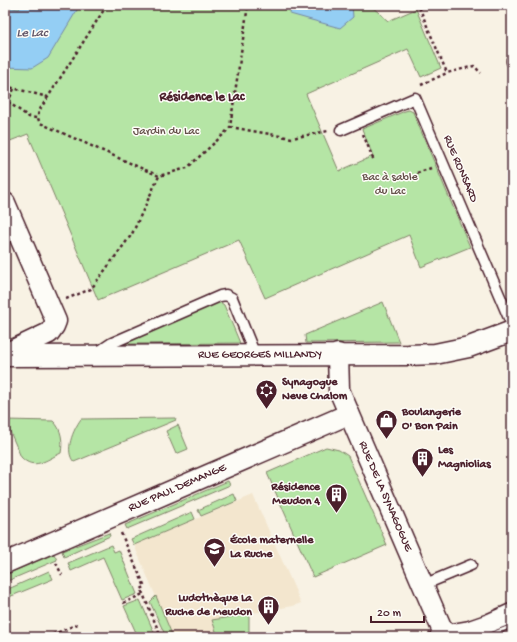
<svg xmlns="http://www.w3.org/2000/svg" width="517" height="642" font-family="'Gochi Hand',sans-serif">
<rect width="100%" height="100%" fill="#f8f2e4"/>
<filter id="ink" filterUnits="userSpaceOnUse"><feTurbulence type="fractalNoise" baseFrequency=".025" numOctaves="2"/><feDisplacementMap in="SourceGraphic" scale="8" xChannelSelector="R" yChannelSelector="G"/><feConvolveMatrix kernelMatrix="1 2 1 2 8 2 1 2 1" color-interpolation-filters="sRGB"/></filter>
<g filter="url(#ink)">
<path fill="#f3e6ce" d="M 253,495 L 301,603 L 293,606 L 213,620 L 218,637 L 173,637 L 134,545 Z"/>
<path fill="#b5e5a5" stroke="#808268" d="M 5,5 L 370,5 L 388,21 L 416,9 L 441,68 L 421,77 L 408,49 L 306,94 L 339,171 L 373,156 L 362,129 L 405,111 L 409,110 L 413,112 L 470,247 L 421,267 L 409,235 L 265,298 L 239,240 L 98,300 L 28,134 L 5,143 Z
M 220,302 L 224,305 L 240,343 L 127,344 L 126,343 L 216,303 Z
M 383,302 L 399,342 L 306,343 L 305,335 Z
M 175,418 L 176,420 L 74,462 C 64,451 73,430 81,419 Z
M 5,420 L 53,421 C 62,429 63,442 61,453 C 46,460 34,471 21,457 Z
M 178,425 L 188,449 L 176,454 L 166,431 Z
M 326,447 L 339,450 L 348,456 L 387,545 L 313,577 L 267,473 Z
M 228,481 L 230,485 L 127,529 L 125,525 Z
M 234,494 L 237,501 L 201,516 L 198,510 Z
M 192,512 L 195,519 L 134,545 L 131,539 Z
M 109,533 L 110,536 L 64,557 L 62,551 Z
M 111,545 L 114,552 L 119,550 L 137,594 L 122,600 L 103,557 L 71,571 L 68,563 Z
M 54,554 L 57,560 L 5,582 L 5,575 Z
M 49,571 L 53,579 L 9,597 L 6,590 Z
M 156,596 L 173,637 L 166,637 L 150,602 Z
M 140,600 L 156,637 L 138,637 L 124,606 Z
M 249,614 L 249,637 L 218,637 L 212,620 Z"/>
<path fill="#94cef4" stroke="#7688a4" d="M 23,5 L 80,5 L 48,58 L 32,68 L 5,67 L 5,7 L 19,9 Z
M 291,5 L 352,5 L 353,17 L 340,28 L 290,14 Z"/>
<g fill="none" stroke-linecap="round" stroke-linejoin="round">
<defs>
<path id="lane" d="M 512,60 L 512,62
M 341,130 L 415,98 L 512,325
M 97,353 L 112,343 L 220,296 L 226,295 L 232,298 L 255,355
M 423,585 L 471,565"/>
<g id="street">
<path d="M 5,203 L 56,321 L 54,326 L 49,333 L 7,353"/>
<path id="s1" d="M 338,354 L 339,390 L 445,636"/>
<path id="s2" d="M 5,356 L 408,355 L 435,354 L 469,347 L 512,331"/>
<path id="s3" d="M 5,563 L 349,414"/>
</g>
<path id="secondary" d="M 441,637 L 470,632 L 490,625 L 512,615"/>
</defs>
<use href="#lane" stroke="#4a1f2b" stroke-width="13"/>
<use href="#street" stroke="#4a1f2b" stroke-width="23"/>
<use href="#secondary" stroke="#4a1f2b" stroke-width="25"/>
<path stroke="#4a1f2b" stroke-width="2.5" stroke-dasharray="3 3" stroke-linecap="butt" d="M 414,5 L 419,7 L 447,73
M 421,85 L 447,73 L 474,66 L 481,73
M 5,86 L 48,97 L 107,5
M 48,97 C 43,106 34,113 40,123 L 159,176 L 187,168 L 224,134 L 230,127 L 248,5
M 8,102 L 29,117 L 37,118
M 5,108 L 14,89
M 230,127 L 292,138 L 328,131
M 363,134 L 374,161
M 417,173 L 431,168
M 66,299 L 91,289 L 132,234 L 159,176
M 121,533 L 145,587 L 141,589 L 161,637
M 56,563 L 62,575
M 123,603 L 143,594
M 58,632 L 59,637
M 47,637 L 80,623"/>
<use href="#lane" stroke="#fdfcf7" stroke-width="10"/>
<use href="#street" stroke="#fdfcf7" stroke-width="20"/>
<use href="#secondary" stroke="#fdfcf7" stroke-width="22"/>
<path stroke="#4a1f2b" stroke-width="1" d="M 479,637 L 512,624
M 502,637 L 512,633"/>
</g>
</g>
<defs>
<symbol id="synagogue-pin" viewBox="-11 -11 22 30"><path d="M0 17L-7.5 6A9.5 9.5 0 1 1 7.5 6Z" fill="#4a1f2b" stroke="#fdfcf7"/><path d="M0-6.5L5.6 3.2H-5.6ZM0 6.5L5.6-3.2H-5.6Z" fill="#fff"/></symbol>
<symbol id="shop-pin" viewBox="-11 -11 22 30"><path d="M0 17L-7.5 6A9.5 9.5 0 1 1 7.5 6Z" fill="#4a1f2b" stroke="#fdfcf7"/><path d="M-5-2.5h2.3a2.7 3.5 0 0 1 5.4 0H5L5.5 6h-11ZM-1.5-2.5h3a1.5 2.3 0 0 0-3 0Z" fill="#fff"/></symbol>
<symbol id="building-pin" viewBox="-11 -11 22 30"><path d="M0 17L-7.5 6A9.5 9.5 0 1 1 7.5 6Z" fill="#4a1f2b" stroke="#fdfcf7"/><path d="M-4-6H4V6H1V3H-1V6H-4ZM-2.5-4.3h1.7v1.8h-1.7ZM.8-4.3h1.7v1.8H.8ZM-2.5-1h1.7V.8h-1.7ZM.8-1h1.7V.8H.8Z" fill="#fff"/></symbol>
<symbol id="school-pin" viewBox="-11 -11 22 30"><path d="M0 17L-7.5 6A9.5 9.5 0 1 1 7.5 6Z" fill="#4a1f2b" stroke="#fdfcf7"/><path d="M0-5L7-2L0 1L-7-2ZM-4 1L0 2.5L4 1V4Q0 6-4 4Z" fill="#fff"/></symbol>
</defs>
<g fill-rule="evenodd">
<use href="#synagogue-pin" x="254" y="378" width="25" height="34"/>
<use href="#shop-pin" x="374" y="408" width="25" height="34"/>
<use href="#building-pin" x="410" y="446" width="25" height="34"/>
<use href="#building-pin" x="324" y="482" width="25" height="34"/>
<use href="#school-pin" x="202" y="536" width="25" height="34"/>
<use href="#building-pin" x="256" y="594" width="25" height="34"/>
</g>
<g text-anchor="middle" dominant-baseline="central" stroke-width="3" stroke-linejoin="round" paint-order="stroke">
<g font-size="12" fill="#65504a" stroke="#fdfcf7">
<text x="166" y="132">Jardin du Lac</text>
<text x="390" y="178">Bac à sable<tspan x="390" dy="14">du Lac</tspan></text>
</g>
<g font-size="12" fill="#4a1f2b" stroke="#fdfcf7">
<text transform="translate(460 169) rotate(67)">RUE RONSARD</text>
<text stroke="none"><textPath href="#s2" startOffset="255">RUE GEORGES MILLANDY</textPath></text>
<text stroke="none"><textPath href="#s3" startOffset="188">RUE PAUL DEMANGE</textPath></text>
<text stroke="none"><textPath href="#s1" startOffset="152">RUE DE LA SYNAGOGUE</textPath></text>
</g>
<g font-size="12" font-weight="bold" fill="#4a1f2b" stroke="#fdfcf7" text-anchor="start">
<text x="282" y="383">Synagogue<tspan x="282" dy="14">Neve Chalom</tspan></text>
<text x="402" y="413">Boulangerie<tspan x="402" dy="14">O' Bon Pain</tspan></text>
<text x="438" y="451">Les<tspan x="438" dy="14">Magniolias</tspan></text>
<text x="320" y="488" text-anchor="end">Résidence<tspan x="320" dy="14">Meudon 4</tspan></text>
<text x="230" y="541">École maternelle<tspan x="230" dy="14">La Ruche</tspan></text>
<text x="252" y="599" text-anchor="end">Ludothèque La<tspan x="252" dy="14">Ruche de Meudon</tspan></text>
</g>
<g font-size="13" font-style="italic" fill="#605467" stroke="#fdfcf7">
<text x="32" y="33">Le Lac</text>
</g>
<g font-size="13" font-weight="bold" fill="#4a1f2b" stroke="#fdfcf7">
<text x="202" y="97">Résidence le Lac</text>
</g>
</g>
<rect width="517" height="642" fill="none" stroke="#fdfcf7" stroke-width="20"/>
<rect x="10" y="10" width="497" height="622" fill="none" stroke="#4a1f2b" stroke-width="1.5" filter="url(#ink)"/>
<path d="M371 616v6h53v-6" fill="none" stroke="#4a1f2b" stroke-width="2"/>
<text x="377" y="616" font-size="12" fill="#4a1f2b" stroke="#fdfcf7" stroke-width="3" paint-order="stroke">20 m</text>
</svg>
